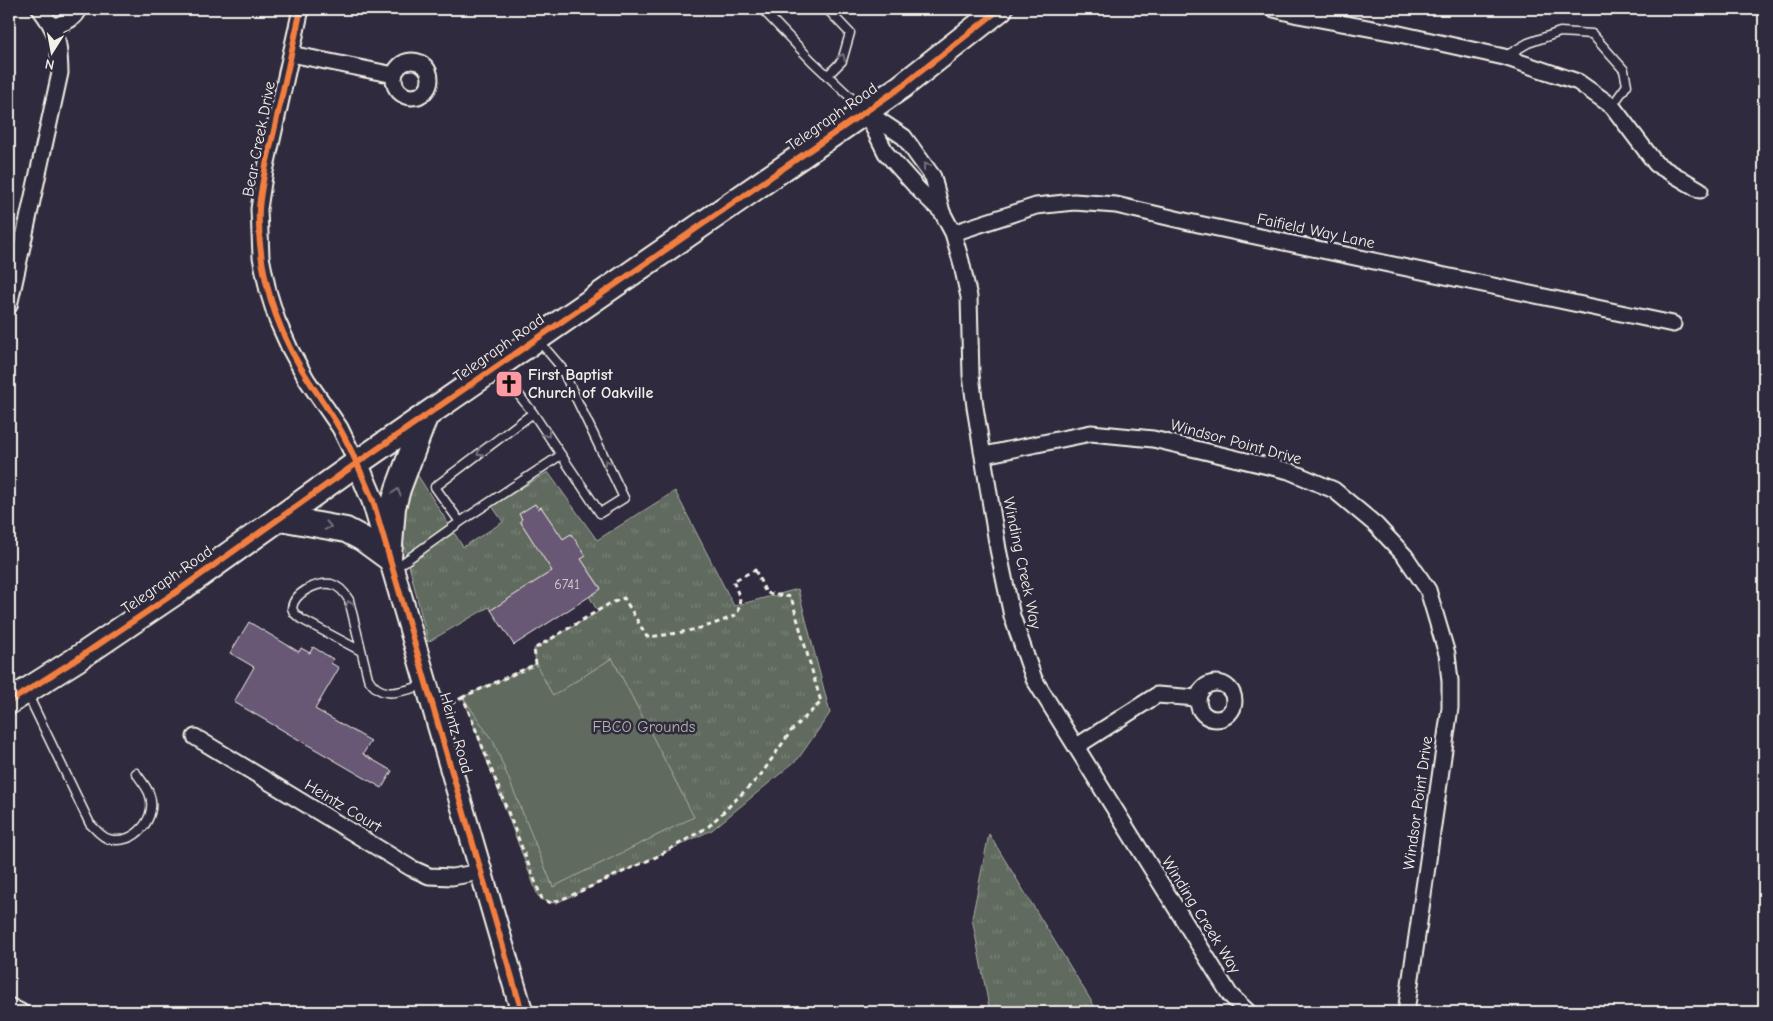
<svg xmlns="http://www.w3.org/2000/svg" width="1773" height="1021" font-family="'Comic Neue',sans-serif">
<defs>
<pattern id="grass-tufts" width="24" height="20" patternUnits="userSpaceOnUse" patternTransform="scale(1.25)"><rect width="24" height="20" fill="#606b5f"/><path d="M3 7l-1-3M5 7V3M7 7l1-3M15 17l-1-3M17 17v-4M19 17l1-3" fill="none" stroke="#778176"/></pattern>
</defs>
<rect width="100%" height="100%" fill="#2f2a3d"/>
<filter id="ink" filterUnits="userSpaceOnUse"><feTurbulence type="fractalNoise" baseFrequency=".02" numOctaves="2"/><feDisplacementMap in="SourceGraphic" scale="10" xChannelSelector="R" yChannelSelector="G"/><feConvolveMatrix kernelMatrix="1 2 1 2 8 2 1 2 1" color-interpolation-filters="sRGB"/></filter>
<g filter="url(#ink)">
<path fill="url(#grass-tufts)" stroke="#aaaea4" d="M 415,471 L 463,547 L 503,522 L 492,506 L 548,472 L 597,540 L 675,491 L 734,606 L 798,589 L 830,713 L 798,759 L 712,830 L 556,903 L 546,902 L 538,896 L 463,697 L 536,664 L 534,649 L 598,612 L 589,596 L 601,588 L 581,559 L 585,556 L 571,534 L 563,539 L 541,507 L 538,509 L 535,504 L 519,514 L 522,519 L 520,521 L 552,571 L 491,610 L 489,607 L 428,642 L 400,529 L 405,491 Z
M 989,834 L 1098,1012 L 990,1012 L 972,918 Z"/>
<path fill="#606b5f" stroke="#aaaea4" d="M 612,658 L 694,817 L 553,887 L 494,743 L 463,697 L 536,664 L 553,696 Z"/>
<path fill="#685975" stroke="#f4f1e8" d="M 535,504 L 538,509 L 541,507 L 563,539 L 571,534 L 586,556 L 581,559 L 601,589 L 514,645 L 491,610 L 552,571 L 520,521 L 522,519 L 519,514 Z
M 249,622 L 299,652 L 301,648 L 310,653 L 313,647 L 333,659 L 331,663 L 339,668 L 315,709 L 371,741 L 363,754 L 392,771 L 382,788 L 234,702 L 254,667 L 230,653 Z"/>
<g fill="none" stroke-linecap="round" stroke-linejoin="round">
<defs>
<path id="lane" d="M 762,9 L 812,61 L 864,110
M 1504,57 L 1528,43 L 1560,32 L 1592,34 L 1624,70 L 1627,85 L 1612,106
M 827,76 L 842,61 L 850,33 L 827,9
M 498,368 L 533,413 L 600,513 L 624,498 L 561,367 L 538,340
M 533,413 L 435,487 L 460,522 L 561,455
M 394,569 L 460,522
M 361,651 L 301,619 L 294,613 L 292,608 C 294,593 316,582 331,584 C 339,586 345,593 349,600 L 368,678 C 381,702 404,690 425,685
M 27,693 L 90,824 C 96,829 101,837 109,839 C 134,846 159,818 149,793 C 146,786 140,779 136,773"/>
<path id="street" d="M 301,9 L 264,176 L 259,209 L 261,257 L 268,291 L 277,320 L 290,349 L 307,380 L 340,428 L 357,463
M 1274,9 L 1298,15 L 1395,33 L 1504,57 L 1578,82 L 1612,106 L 1656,164 L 1700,190
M 53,27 C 63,23 76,19 79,9
M 291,54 L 394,75
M394 79a18 18 0 1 1 36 0a18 18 0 1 1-36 0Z
M 865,111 L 904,137 L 933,177 L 942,212 L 953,233 L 961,261 L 969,297 L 971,375 L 975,407 L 998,549 L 1012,616 L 1034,679 L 1230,995 L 1248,1012
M 866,113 L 886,153 L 919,190 L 942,212
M 953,233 L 1036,206 L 1074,202 L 1116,205 L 1189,222 L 1673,324
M 9,306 L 60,73 C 59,42 59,34 40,9
M 984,455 L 1091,433 L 1153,439 L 1289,471 L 1334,490 L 1376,525 L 1405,556 L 1428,590 L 1447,654 L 1450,681 L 1450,708 L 1406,1012
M1198 701a18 18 0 1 1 36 0a18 18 0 1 1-36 0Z
M 195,737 L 411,868 L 429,876 L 452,877 L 481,872
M 1077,746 L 1157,695 L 1197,698
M 9,1006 L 21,1012"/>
<path id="secondary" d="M 357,463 L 373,501 L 522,1012"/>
<path id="primary" d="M 280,518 L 346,530 L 363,539 L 389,558
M 389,558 L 393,507 L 398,489 L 425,417
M 9,702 L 77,659 L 182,588 L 357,463 L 901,87 L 1000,9"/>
</defs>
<use href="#lane" stroke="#f4f1e8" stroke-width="11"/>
<use href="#street" stroke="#f4f1e8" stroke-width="19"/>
<use href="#secondary" stroke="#f4f1e8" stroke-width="25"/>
<use href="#primary" stroke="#f4f1e8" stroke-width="28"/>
<path stroke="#f4f1e8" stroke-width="3" stroke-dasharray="5 4" stroke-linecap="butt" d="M 755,570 L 766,593 L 791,597 L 821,702 L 791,731 L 760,776 L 708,827 L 658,856 L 570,896 L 551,903 L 542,899 L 463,697 L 536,664 L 534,649 L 609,604 L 624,598 L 647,637 C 679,634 709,628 738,614 L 740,598 L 733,581 Z
M 451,704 L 463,697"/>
<use href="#lane" stroke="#2f2a3d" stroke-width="8"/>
<use href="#street" stroke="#2f2a3d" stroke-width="15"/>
<use href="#secondary" stroke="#2f2a3d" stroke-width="21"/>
<use href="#primary" stroke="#2f2a3d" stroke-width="24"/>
<defs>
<path id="cycleway" d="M 301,9 C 292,49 283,90 274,131 C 268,156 261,183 259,209 C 257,257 269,306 290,348 C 304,377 324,401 340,429 C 353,452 363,477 373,501 L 522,1012
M 9,702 L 77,659 L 182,588 L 357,463 L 901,87 L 1000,9"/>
</defs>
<use href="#cycleway" stroke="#2f2a3d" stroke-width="9"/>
<use href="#cycleway" stroke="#f27e40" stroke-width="6"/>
</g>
<defs><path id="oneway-chevron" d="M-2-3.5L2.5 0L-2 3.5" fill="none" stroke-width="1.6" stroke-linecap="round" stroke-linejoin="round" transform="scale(1.25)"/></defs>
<g stroke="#747079">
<use href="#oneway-chevron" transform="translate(842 57) rotate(-66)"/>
<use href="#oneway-chevron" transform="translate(926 166) rotate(-126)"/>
<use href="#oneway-chevron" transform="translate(547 434) rotate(56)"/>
<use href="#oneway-chevron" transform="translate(480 453) rotate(143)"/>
<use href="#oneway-chevron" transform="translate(607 463) rotate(-116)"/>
<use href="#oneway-chevron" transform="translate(397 492) rotate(-73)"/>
<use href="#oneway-chevron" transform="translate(328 526) rotate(11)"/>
<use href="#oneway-chevron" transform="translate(349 604) rotate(-109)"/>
</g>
</g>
<defs>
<symbol id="church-square" viewBox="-11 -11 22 22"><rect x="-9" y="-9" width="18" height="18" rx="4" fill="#ff9aa2" stroke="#2f2a3d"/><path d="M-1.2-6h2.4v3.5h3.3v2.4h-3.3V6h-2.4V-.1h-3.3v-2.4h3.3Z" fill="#111"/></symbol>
</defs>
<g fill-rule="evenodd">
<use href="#church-square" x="493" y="368" width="32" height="32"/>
</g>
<g text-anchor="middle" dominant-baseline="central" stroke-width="5" stroke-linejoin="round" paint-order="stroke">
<g font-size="14" fill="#d1cbcb">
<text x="567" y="584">6741</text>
</g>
<g font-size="16" fill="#f4f1e8" stroke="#2f2a3d">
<text transform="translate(832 117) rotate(-35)">Telegraph Road</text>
<text transform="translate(259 139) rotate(-79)">Bear Creek Drive</text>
<text transform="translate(1316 231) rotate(12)">Faifield Way Lane</text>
<text transform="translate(499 348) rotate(-35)">Telegraph Road</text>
<text transform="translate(1236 442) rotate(15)">Windsor Point Drive</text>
<text transform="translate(1022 563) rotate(78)">Winding Creek Way</text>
<text transform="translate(167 580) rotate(-35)">Telegraph Road</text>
<text transform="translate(456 733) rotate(74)">Heintz Road</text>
<text transform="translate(1418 803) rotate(-82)">Windsor Point Drive</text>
<text transform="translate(343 806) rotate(31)">Heintz Court</text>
<text transform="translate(1201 915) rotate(58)">Winding Creek Way</text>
</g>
<g font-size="16" font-weight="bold" fill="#f4f1e8" stroke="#2f2a3d" text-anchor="start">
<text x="528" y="375">First Baptist<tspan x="528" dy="18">Church of Oakville</tspan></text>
</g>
<g font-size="16" fill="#b1b5aa" stroke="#2f2a3d">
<text x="644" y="727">FBCO Grounds</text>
</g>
</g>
<rect width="1773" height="1021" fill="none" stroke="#2f2a3d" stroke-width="30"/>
<rect x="15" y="15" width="1743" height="991" fill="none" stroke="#f4f1e8" stroke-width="2" filter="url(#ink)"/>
<g transform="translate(52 52) rotate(191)" stroke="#2f2a3d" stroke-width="4" paint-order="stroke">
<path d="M0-4L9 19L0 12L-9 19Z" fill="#f4f1e8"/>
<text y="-8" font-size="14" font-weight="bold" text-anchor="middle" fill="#f4f1e8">N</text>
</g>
</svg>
